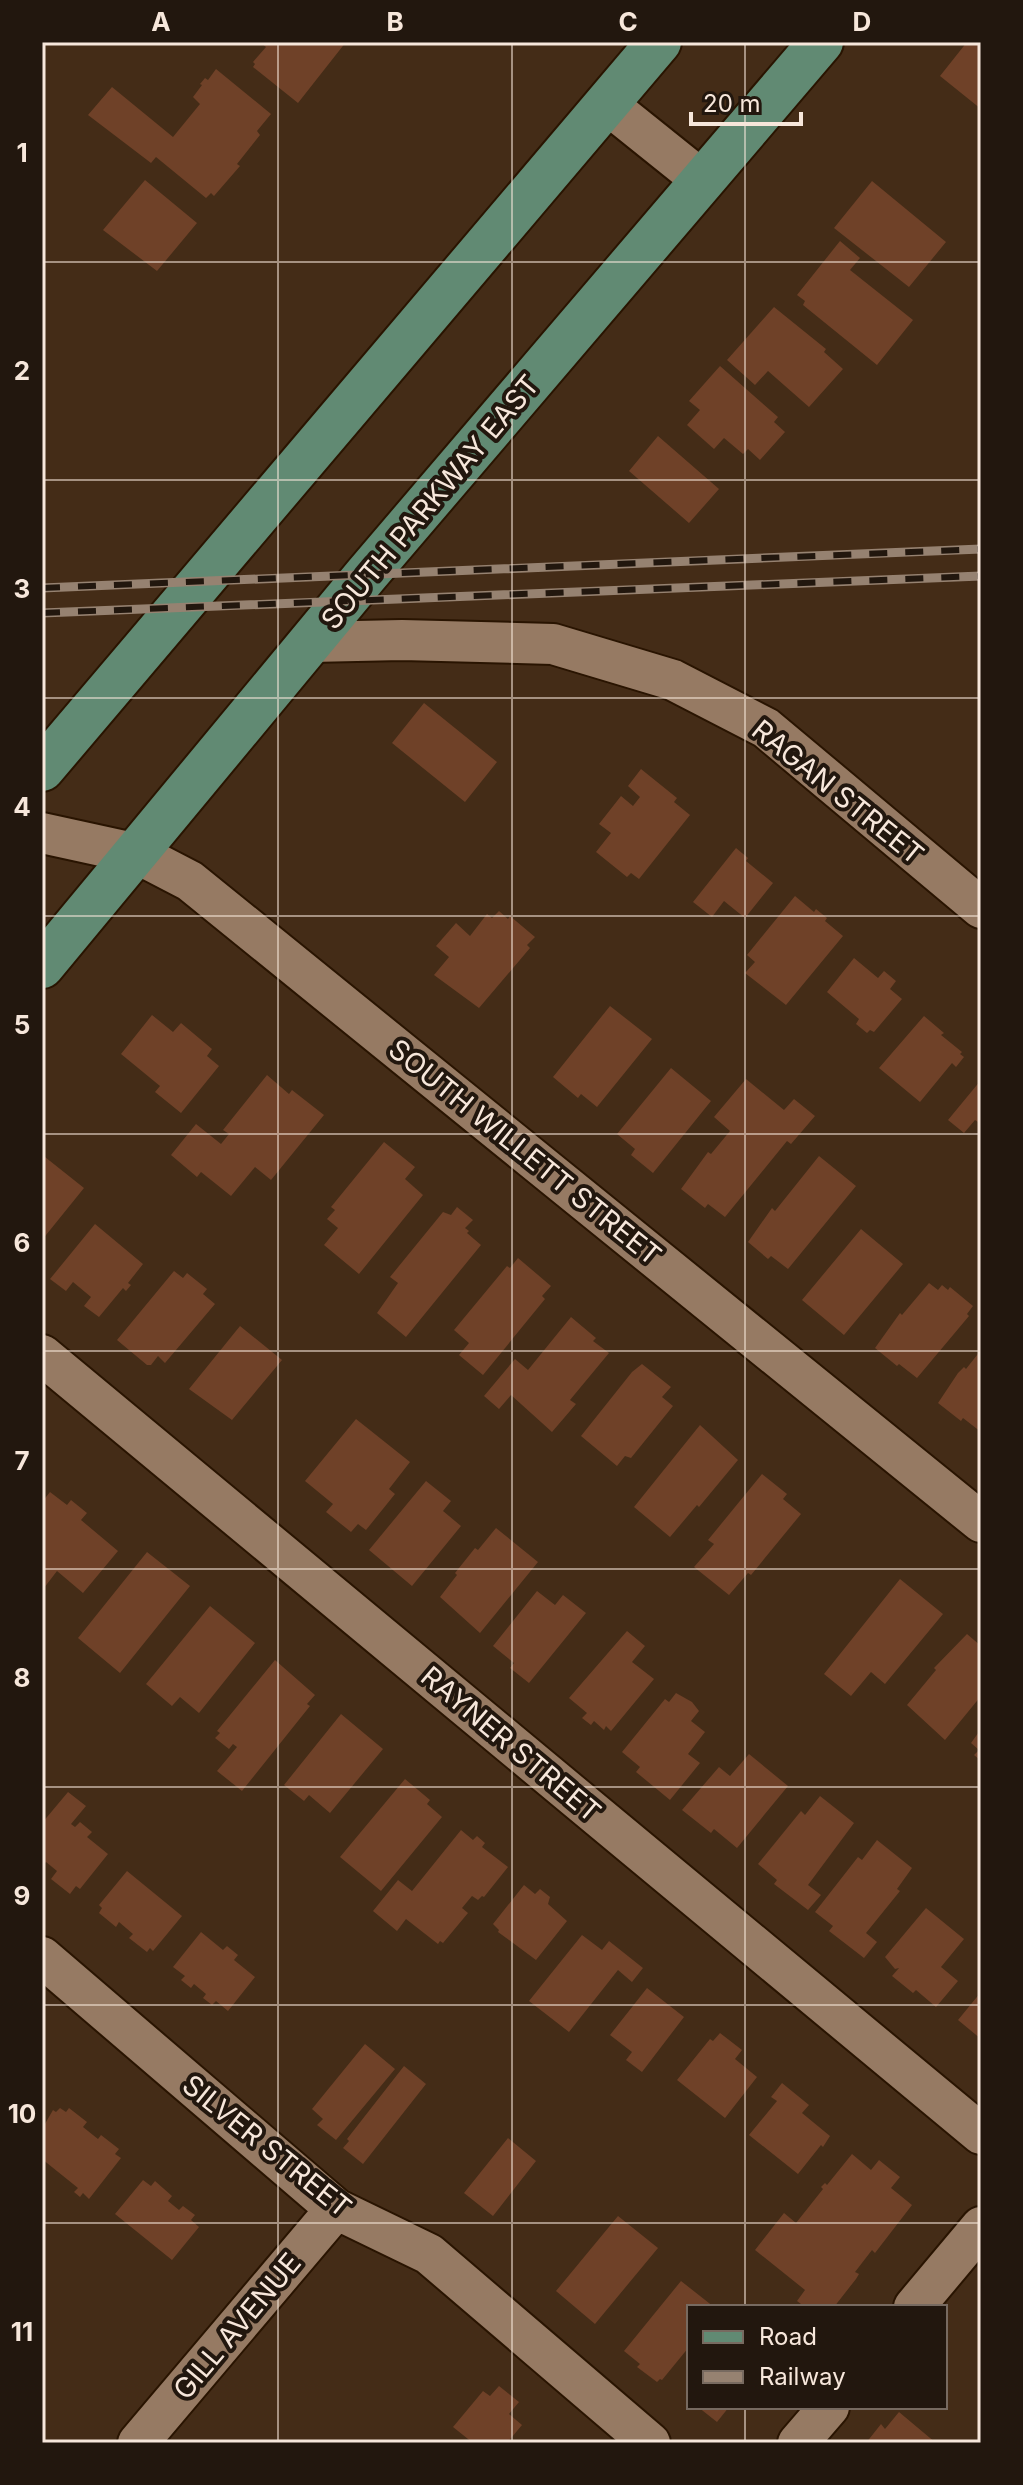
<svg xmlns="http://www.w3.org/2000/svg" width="1023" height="2485" font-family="Inter,sans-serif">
<rect width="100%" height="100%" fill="#442c17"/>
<path fill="#6f4128" d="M 260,42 L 346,42 L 298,103 L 253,67 L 255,64 L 253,62 L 266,47 Z
M 967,42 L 981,42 L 981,109 L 940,76 Z
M 216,69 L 271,114 L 257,131 L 260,135 L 237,164 L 240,166 L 214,196 L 211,193 L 206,198 L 156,157 L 151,163 L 88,115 L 112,87 L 173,137 L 200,104 L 193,97 L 202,85 L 200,84 L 205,78 L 208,80 Z
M 145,180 L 197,223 L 157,271 L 103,230 Z
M 872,181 L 946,242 L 909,287 L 834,228 Z
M 840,241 L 860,258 L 850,270 L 913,320 L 877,365 L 803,305 L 805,301 L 797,295 Z
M 774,307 L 826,349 L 824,352 L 843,369 L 809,407 L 768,371 L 755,385 L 727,360 Z
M 720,366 L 778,417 L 774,422 L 785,432 L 760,460 L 748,449 L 743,454 L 724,438 L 714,449 L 687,425 L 700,410 L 689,401 Z
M 658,436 L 719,489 L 689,523 L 629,471 Z
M 424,703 L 497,762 L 465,802 L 392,743 Z
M 641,769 L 677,798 L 674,802 L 690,815 L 639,879 L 631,873 L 627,877 L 596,852 L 611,833 L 599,824 L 621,796 L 633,806 L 640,797 L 628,786 Z
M 736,848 L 748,858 L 746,861 L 773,883 L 745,918 L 724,901 L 712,917 L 693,902 Z
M 795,896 L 814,912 L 816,909 L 827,918 L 825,921 L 843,936 L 786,1005 L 745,973 L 755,962 L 747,955 Z
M 499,911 L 508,919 L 510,916 L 535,937 L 527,945 L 530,948 L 479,1008 L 434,975 L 449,957 L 436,946 L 456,923 L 470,936 L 487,914 L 492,918 Z
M 854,958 L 878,978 L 884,971 L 896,981 L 890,989 L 902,999 L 874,1032 L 870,1030 L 867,1033 L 856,1024 L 859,1019 L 827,992 Z
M 610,1006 L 652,1039 L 597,1107 L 581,1094 L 578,1098 L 553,1077 Z
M 152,1015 L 173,1032 L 181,1023 L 212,1049 L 207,1056 L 219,1066 L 181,1113 L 155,1092 L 160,1086 L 121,1054 Z
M 924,1016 L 944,1033 L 941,1035 L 962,1052 L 960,1054 L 964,1057 L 956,1067 L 952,1063 L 920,1102 L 879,1068 Z
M 671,1068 L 711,1101 L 653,1173 L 631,1155 L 635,1149 L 617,1134 Z
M 267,1075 L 289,1094 L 292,1090 L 324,1115 L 271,1180 L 255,1167 L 231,1196 L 201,1172 L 197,1177 L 171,1155 L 196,1124 L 221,1144 L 229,1134 L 223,1130 Z
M 746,1079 L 784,1110 L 794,1099 L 815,1116 L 791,1144 L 787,1141 L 725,1217 L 708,1204 L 705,1208 L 681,1189 L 708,1152 L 711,1154 L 730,1131 L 714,1117 Z
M 981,1080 L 981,1124 L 975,1120 L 964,1133 L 948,1120 Z
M 384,1142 L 415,1167 L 405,1179 L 423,1195 L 359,1274 L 324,1245 L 338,1228 L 327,1219 L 335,1210 L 331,1207 Z
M 819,1156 L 856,1186 L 788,1269 L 771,1256 L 768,1259 L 748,1242 L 772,1208 L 775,1211 Z
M 45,1157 L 84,1188 L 42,1240 L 42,1160 Z
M 457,1207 L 473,1220 L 465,1228 L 469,1231 L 467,1233 L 481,1245 L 406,1337 L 377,1313 L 398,1283 L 390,1277 L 443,1212 L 451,1215 Z
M 95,1224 L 143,1264 L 128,1283 L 131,1285 L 126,1291 L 123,1288 L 99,1317 L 84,1306 L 91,1297 L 73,1282 L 66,1291 L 50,1279 Z
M 861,1229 L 903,1264 L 844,1335 L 802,1300 Z
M 518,1258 L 551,1286 L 542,1296 L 545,1299 L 483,1375 L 459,1355 L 469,1343 L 454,1330 L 507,1266 L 510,1268 Z
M 174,1271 L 183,1278 L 187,1273 L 207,1289 L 203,1294 L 215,1304 L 165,1363 L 158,1356 L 151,1365 L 147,1365 L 117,1340 Z
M 929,1283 L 938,1290 L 942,1285 L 948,1290 L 950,1287 L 973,1306 L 967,1314 L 969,1316 L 917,1378 L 899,1364 L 897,1366 L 875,1348 L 900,1313 L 902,1315 Z
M 571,1317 L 596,1338 L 593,1341 L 609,1353 L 570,1400 L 576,1404 L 552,1432 L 511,1395 L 499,1409 L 484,1396 L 515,1359 L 528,1370 Z
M 240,1326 L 282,1360 L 232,1420 L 189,1389 Z
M 981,1350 L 981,1432 L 963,1418 L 961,1421 L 938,1403 L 958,1373 L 964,1367 L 966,1369 Z
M 642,1364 L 671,1387 L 662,1397 L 673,1406 L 631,1458 L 625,1456 L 617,1466 L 581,1436 L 632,1372 Z
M 356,1419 L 410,1462 L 389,1489 L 395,1494 L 366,1530 L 358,1524 L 351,1532 L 326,1512 L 333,1504 L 305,1481 Z
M 700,1425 L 738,1460 L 699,1507 L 697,1505 L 670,1537 L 634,1507 Z
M 762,1474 L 787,1494 L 783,1499 L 801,1514 L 751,1575 L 748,1573 L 729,1595 L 694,1567 L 714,1544 L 708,1540 Z
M 426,1481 L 451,1501 L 443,1511 L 461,1526 L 412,1586 L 369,1550 Z
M 50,1492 L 67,1505 L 71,1500 L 87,1513 L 81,1520 L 118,1551 L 83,1593 L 57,1571 L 44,1588 L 42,1586 L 42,1502 Z
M 496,1528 L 538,1562 L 480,1633 L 440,1597 L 457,1575 L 455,1573 L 475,1548 L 478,1550 Z
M 147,1552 L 190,1586 L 120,1673 L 78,1638 Z
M 900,1579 L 943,1614 L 885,1684 L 871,1672 L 851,1696 L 824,1674 Z
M 537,1591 L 555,1605 L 563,1595 L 586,1613 L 529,1683 L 510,1668 L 514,1663 L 493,1646 Z
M 210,1606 L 255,1643 L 199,1713 L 180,1697 L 172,1706 L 146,1684 Z
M 627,1631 L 645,1646 L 632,1662 L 654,1679 L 611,1731 L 606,1726 L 604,1730 L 594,1721 L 591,1725 L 582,1718 L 587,1713 L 569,1698 Z
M 967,1634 L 981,1646 L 981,1696 L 945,1740 L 907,1705 L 936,1670 L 934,1668 Z
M 275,1660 L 315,1695 L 307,1704 L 310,1706 L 242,1791 L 217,1771 L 237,1747 L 233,1744 L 229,1749 L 215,1738 L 220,1733 L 217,1731 Z
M 676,1693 L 692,1702 L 699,1711 L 691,1721 L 705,1732 L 688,1754 L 700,1763 L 670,1800 L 636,1772 L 640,1767 L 622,1752 L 665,1699 L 669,1702 Z
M 341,1714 L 383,1749 L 330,1813 L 309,1795 L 304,1801 L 284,1785 Z
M 981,1729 L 981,1761 L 974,1755 L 979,1750 L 971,1743 Z
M 749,1754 L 788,1786 L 737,1848 L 714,1829 L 711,1833 L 682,1810 L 719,1767 L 730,1776 Z
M 405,1779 L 430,1800 L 427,1804 L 442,1817 L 381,1891 L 340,1857 Z
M 68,1792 L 86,1806 L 71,1824 L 75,1827 L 80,1822 L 92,1832 L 87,1837 L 108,1854 L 80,1889 L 76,1886 L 70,1894 L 51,1879 L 57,1871 L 46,1862 L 42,1866 L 42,1823 Z
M 820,1796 L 854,1823 L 808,1885 L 821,1895 L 808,1910 L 774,1884 L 777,1880 L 758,1864 L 801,1811 L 805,1815 Z
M 461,1830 L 473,1840 L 477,1836 L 485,1843 L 482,1847 L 508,1867 L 484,1897 L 482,1896 L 478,1900 L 472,1896 L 462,1908 L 468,1913 L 443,1943 L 440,1941 L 438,1944 L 406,1919 L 397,1931 L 373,1911 L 398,1880 L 412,1891 Z
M 877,1840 L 912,1868 L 897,1889 L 900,1891 L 866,1933 L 877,1942 L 864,1958 L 829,1931 L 833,1926 L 815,1912 L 858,1857 L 862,1860 Z
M 127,1871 L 182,1916 L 153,1951 L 150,1948 L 147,1952 L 129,1938 L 133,1934 L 119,1922 L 116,1927 L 99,1913 L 102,1908 L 99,1905 Z
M 524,1885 L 535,1894 L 540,1889 L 550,1897 L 548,1904 L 567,1921 L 536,1960 L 498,1932 L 499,1930 L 493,1924 Z
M 926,1908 L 964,1939 L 941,1967 L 958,1981 L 936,2007 L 916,1990 L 913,1993 L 892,1976 L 899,1968 L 895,1969 L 885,1957 Z
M 201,1932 L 223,1950 L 227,1946 L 238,1955 L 234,1960 L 255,1977 L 228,2011 L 216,2001 L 212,2005 L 203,1998 L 206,1994 L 194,1984 L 191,1988 L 181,1980 L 185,1976 L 173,1967 Z
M 582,1935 L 602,1950 L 609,1941 L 643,1968 L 632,1982 L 618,1970 L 569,2032 L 529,2001 Z
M 647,1988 L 684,2017 L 642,2072 L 626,2060 L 632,2052 L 610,2035 Z
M 981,1992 L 981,2039 L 958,2020 Z
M 720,2033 L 742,2050 L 735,2059 L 757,2077 L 725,2118 L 677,2080 L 710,2039 L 713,2041 Z
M 365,2044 L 395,2069 L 336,2140 L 317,2125 L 323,2119 L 312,2109 Z
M 404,2066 L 426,2084 L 363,2164 L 343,2148 L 349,2141 L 347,2139 Z
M 782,2083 L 809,2105 L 802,2113 L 830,2136 L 823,2147 L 821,2145 L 798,2174 L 749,2135 L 777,2101 L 771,2097 Z
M 60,2108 L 66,2112 L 69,2108 L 87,2122 L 83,2127 L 98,2139 L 101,2135 L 119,2149 L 115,2154 L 121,2158 L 89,2199 L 83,2193 L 80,2197 L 74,2192 L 78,2188 L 42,2159 L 42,2129 L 53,2110 L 56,2112 Z
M 508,2138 L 536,2161 L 493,2216 L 464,2193 Z
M 852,2154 L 871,2170 L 879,2160 L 900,2177 L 891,2188 L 912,2205 L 875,2253 L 872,2250 L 855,2272 L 859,2274 L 856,2279 L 834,2307 L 805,2307 L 797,2301 L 805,2290 L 755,2250 L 784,2213 L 796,2223 L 823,2189 L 821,2187 L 825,2183 L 827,2185 Z
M 143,2180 L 151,2186 L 155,2181 L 172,2196 L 168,2201 L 179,2210 L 183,2206 L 195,2215 L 191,2220 L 199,2227 L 172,2260 L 115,2214 Z
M 618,2216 L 658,2248 L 595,2324 L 556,2291 Z
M 681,2281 L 714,2307 L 689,2307 L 689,2347 L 662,2380 L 660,2379 L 657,2382 L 637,2367 L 640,2364 L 624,2351 Z
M 499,2386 L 519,2402 L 509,2414 L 522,2425 L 507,2443 L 473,2443 L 453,2427 L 483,2391 L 490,2396 Z
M 698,2407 L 729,2407 L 717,2422 Z
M 899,2412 L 936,2443 L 866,2443 L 881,2424 L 885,2429 Z"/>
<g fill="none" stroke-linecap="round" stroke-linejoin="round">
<defs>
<path id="minor" d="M 607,104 L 703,181
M 311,642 L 402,640 L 553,644 L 673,680 L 766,728 L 981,908
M 42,833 L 138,854 L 190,881 L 981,1522
M 42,1355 L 981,2134
M 42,1957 L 336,2209 L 429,2254 L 650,2443
M 914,2307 L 981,2227
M 138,2443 L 336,2209
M 798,2443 L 829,2407"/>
<path id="major" d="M 42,769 L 659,42
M 42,966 L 366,575 L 821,42"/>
</defs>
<use href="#minor" stroke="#291401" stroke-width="44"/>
<use href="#major" stroke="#291401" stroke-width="48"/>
<use href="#minor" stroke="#967a63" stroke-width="40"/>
<use href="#major" stroke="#618a73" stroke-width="44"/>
<defs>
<path id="rail" d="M 42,588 L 981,549
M 42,613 L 981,576"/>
</defs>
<use href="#rail" stroke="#968271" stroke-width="9"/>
<use href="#rail" stroke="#22170e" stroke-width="6" stroke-dasharray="18" stroke-linecap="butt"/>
</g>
<path fill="none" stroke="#f7e7db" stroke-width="2" stroke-opacity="0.55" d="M 278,42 L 278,2443M 512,42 L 512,2443M 745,42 L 745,2307M 42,262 L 981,262M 42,480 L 981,480M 42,698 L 981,698M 42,916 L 981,916M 42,1134 L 981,1134M 42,1351 L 981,1351M 42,1569 L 981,1569M 42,1787 L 981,1787M 42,2005 L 981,2005M 42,2223 L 981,2223M 745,2407 L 745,2443"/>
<g text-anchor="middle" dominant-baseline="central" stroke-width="8" stroke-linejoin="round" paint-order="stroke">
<g font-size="28" fill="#f7e7db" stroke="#22170e">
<text transform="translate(430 502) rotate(-50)">SOUTH PARKWAY EAST</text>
<text transform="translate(838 792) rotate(39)">RAGAN STREET</text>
<text transform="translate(525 1152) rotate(39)">SOUTH WILLETT STREET</text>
<text transform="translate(511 1744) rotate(40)">RAYNER STREET</text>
<text transform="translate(267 2146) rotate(39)">SILVER STREET</text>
<text transform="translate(237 2326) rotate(-50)">GILL AVENUE</text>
</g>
</g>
<rect width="1023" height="2485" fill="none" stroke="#22170e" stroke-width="88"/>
<rect x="687" y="2305" width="260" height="104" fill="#22170e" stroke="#776a60" stroke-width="2"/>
<rect x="703" y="2331" width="40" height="12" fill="#618a73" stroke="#776a60" stroke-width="2"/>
<text x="759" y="2345" font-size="24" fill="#f7e7db">Road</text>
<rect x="703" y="2371" width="40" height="12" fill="#968271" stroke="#776a60" stroke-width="2"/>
<text x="759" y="2385" font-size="24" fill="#f7e7db">Railway</text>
<path d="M691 112v12h110v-12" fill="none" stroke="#f7e7db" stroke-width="4"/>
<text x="703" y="112" font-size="24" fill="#f7e7db" stroke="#22170e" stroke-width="6" paint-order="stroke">20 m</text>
<rect x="44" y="44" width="935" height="2397" fill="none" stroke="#f7e7db" stroke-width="3"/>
<g font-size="26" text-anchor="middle" font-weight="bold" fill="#f7e7db">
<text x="161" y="31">A</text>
<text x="395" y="31">B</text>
<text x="628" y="31">C</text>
<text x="862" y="31">D</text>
<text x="22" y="162">1</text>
<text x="22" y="380">2</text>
<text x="22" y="598">3</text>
<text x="22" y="816">4</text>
<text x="22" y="1034">5</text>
<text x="22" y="1252">6</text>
<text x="22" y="1470">7</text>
<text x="22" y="1687">8</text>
<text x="22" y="1905">9</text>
<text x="22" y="2123">10</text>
<text x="22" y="2341">11</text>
</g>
</svg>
